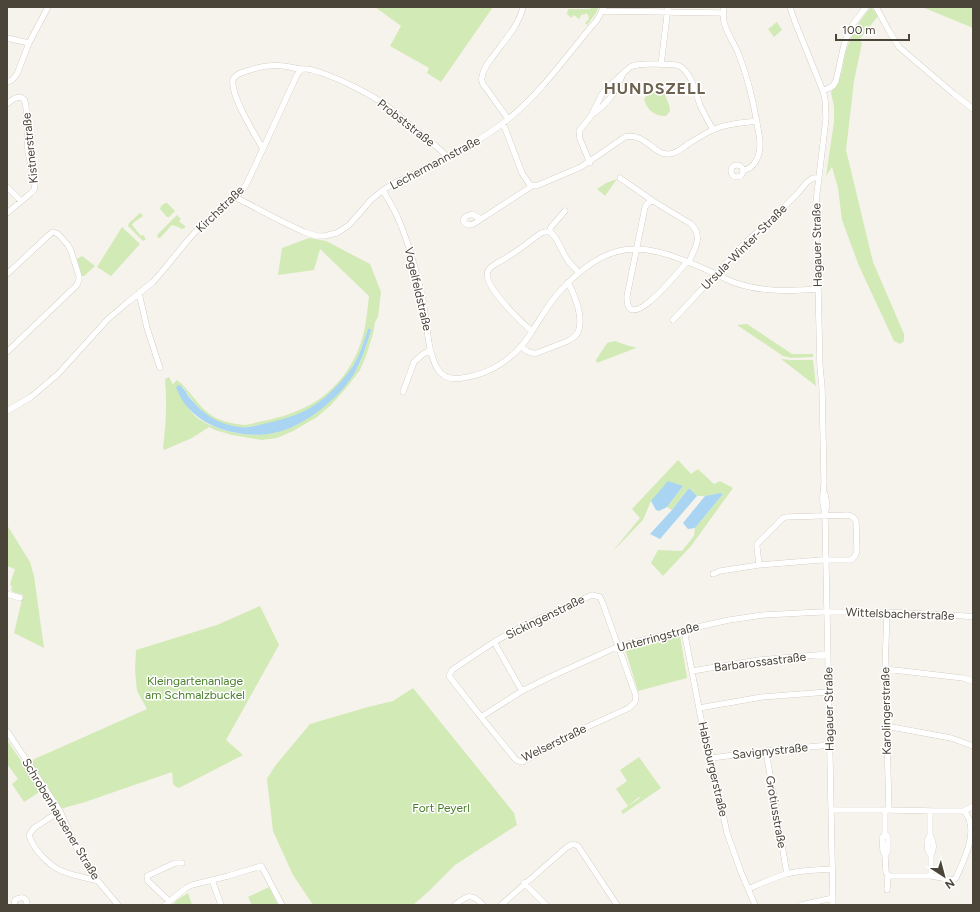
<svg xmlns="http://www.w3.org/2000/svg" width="980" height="912" font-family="Figtree,sans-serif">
<rect width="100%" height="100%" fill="#f6f3ec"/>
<path fill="#d2eab5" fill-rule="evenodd" d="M 375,7 L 493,7 L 441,82 L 427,73 L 429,68 L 390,46 L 401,26 Z
M 592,7 L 599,7 L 596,13 L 587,25 L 585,23 L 589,19 L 588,18 L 589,16 L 586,13 L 584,15 L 582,14 L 579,19 L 574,15 L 571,18 L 567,14 L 568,9 L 590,9 Z
M 922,7 L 973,7 L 973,28 Z
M 870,8 L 872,8 L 878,16 L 859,40 L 862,43 L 854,81 L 846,150 L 873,262 L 904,334 L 904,341 L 900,344 L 894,341 L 859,266 L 842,220 L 838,188 L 832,167 L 826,176 L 834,122 L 834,107 L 831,92 C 843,80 842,66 846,51 C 851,35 859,21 870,8 Z
M 777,22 L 782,30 L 774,37 L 768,29 Z
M 660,88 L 665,93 C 666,101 670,102 670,111 L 666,116 C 654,116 647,110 644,99 C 649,93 653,90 660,88 Z
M 617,179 L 605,196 L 597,189 L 606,183 Z
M 165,203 L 167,203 L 175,211 L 169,217 L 167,217 L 160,209 L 161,206 Z
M 140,213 L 142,214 L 143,216 L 133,223 L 132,225 L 141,236 L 143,235 L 146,239 L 143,241 L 128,226 L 129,223 Z
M 177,215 L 181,219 L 179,221 L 186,227 L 182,229 L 178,227 L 172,225 L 170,227 L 160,238 L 158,238 L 157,235 Z
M 122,227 L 140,244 L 111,276 L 97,267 Z
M 309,238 L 326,241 L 370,264 L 381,292 L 378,317 L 375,322 L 373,334 L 366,356 L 360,370 L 347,387 L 331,405 L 317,417 L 293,431 L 277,438 L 262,440 L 232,435 L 215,430 L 209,427 L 192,438 L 164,450 L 163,448 C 166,425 167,402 165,379 L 169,377 L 173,385 L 174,383 L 177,380 C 189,389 196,403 207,412 C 217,421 233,424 245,425 C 263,421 282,418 299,410 C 327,399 350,374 360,345 C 366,329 367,313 369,296 L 320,249 L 314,270 L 278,275 L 282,248 ZM 368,329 L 371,331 C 366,346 362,361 354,374 C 337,400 299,430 268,434 C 253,436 237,434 223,430 C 213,426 203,423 195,416 C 188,409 183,400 178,391 L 183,387 C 190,398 202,414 214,420 C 222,423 232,427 241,427 C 244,428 249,426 253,426 C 272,423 294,419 311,408 C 326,399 344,381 353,366 C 360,355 364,341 368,329 Z
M 82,256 L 95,266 L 84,276 L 82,276 L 77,259 Z
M 747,324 L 792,354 L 813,354 L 813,357 L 791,358 L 783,356 L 737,325 Z
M 615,341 L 629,346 L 635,347 L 636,348 L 597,363 L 596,360 L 607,343 Z
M 781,359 L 791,360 L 813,360 L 816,386 Z
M 678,460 L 691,474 L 698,469 L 714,484 L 720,481 L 733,488 L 691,546 L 663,576 L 651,563 L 658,550 L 682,551 L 694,536 L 695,528 L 723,494 L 721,493 L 705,496 L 697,496 L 689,488 L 672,510 L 667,507 L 683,486 L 651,501 L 643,520 L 612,552 L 640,518 L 632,509 Z
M 7,525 L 30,562 L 34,576 L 44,648 L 14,633 L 23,595 L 13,592 L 11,590 L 12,587 L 10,584 L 15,569 L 7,566 Z
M 260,606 L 279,645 L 226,740 L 243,755 L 181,787 L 178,788 L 175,786 L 173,784 L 172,772 L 85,802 L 60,809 L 30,761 L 147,709 L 137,691 L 135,670 L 136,650 L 217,625 Z
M 680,635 L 687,678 L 638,691 L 625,649 Z
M 413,688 L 514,813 L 517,825 L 455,865 L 428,892 L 413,905 L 313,905 L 293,875 L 273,831 L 267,779 L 275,766 L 310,724 L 368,707 L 393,701 Z
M 7,740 L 41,791 L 24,802 L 12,784 L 18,779 L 7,764 Z
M 639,757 L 661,788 L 623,814 L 621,811 L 640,798 L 639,797 L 628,806 L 616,789 L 627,781 L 620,770 Z
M 269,887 L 278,905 L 252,905 L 248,897 Z
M 188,893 L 192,905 L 173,905 L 177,900 Z"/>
<path fill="#a9d4f2" d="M 369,328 L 371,330 L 371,331 C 366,346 362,360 354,374 C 339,398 306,425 278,432 C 260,437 239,435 221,429 C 201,422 183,408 176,387 L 179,385 C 184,388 186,392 189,397 C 196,405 204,414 214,419 C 221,423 232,426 240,427 C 248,428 259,425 267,423 C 300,416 320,406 342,380 C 346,375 350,371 353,366 C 360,355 364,341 368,329 Z
M 668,481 L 683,486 L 667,507 L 659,511 L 656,510 L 651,501 Z
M 689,488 L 697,496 L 660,539 L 650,534 L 672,510 Z
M 721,493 L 723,494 L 695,528 L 688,529 L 683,523 L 705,496 Z"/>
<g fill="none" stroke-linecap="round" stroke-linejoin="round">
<defs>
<path id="minor" d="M 724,7 C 723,12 723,17 724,22 C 727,34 735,44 739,55 C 748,78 753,100 757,123 C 758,130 760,137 760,144 C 760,155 755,169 743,170
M 790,7 L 795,22 L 823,91 L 825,99 L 826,118 L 816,202 L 820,367 L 822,387 L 824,482 C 824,489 822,496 823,503 C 823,507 825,511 825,516 L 833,905
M 876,7 L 889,31 L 899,47 L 954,94 L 973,109
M 602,11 L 723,13
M 7,38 L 29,43
M 661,65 L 668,7
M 7,82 L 12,80 L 17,74 L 29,43 L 48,7
M 823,91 L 833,86 L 836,81 L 843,49 L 846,39 L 853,24 L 866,7
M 7,104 C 15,97 25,92 26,107 L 28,152 L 35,185 L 34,190 L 31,193 L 7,213
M 593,114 C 608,103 615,93 622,76
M 508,119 L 486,88 C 483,85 481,81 482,77 C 483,68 489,62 494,55 C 505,40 519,25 523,7
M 503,123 L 522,173 L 530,185 L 536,186 L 581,167 L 625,137 C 644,132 655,156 669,154 C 676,154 682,148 688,144 C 697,139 705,133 715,129 C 728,123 743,123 757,121
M 263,149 C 255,135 230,95 233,80 C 235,73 247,71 253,69 C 263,66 274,65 283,66 C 289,66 295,69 301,69 C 303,69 305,69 307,69 C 311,69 315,71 319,72 C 340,79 369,93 387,106 C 399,115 410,125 422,135 C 430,142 440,148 447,157
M 590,163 L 580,139 L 579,131 L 591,116 L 602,94 L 606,89 L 630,67 C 639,63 648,64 657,64 C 664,65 675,63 681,67 C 692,74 696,94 700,105 C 704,114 709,122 713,130
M731 171a6 6 0 1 1 12 0a6 6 0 1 1-12 0Z
M 620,178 L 653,201 L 691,224 C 704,237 694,249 689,262
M 7,187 L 21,201
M 383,190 C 388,200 394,209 398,218 C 409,244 417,273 423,300 C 427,321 427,350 437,368 C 443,378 452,380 462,378 C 491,374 515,358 531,333 C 541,318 549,302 562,289 C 577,273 597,256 619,251 C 649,243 689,262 716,274 C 724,278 733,283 742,285 C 767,292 792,291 817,289
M 235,197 L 277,219 L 304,232 L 317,236 L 324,236 L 337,233 L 349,225 L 371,200 L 383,190 L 393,184 C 432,165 473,147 507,120 C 540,94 564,59 591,27 L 597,20 L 604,7
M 653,201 L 648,203 L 645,207 L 627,296 C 626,339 680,269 687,262
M 481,219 C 475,223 469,229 463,221 L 465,217 L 472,214 L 481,219 L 532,186
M 549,232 L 551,227 L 565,211
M 7,274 L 50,234 L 53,232 L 58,234 L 68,245 L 71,251 L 79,276 L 79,280 L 77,285 L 7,352
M 139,293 L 147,328 L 160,368
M 673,320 L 747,241 L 771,220 L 797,194 L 807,182 L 813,178 L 818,178
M 532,331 C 522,323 481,284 488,271 C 490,267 494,265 497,263 C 513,255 526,244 541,233 C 544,232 547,231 550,232 C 557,236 562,252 567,259 C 570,264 575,268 579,273
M 521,346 C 526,351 530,354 537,353 L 568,341 C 573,338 578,335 579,329 C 583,316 574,294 568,282
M 403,392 L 414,362 L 423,354 L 431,350
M 7,411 L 31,397 L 58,374 L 108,319 L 128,302 L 153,282 L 160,274 L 188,240 L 199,228 L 239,194 L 246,185 L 255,166 L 297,75 L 299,72 L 302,69
M 825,494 L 827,505 L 825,513
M 713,574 L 720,571 L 759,565 L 821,560 L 851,560 L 855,556 L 857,551 L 856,521 L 853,517 L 848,515 L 786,517 L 783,518 L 757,544 L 757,547 L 759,565
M 7,594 L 20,598
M 592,595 L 600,597 L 603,604 L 636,696 L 635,702 L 629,708 L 587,727 L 522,762 L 516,760 L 481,717 L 449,676 L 452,670 L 494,642 L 525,625 Z
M 887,612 L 885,669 L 889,810
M 684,630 L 702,724 L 711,758 L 727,833 L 741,872 L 755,905
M 494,642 L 522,691
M 885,669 L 963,678 L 973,681
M 692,671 L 759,660 L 828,654
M 699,708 L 762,697 L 828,692
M 481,717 L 522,691 L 550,677 L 619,646 L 684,630 L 729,620 L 763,615 L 821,612 L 887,612 L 965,616 L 973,617
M 886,726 L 951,738 L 973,746
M 7,731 L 60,811 L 76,847 L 85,862 L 98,881 L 118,905
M 766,751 L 787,874
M 711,758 L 766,751 L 830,745
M 832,810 L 889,810 L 934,811 L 964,811 L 973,806
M 885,810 L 885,834 L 882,838 L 883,851 L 885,855 L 886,872 L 888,875 L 890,876 L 931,876 L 953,880 L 956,878 C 963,861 976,838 969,819 C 968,816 966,813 964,811
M 60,811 L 34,828 L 29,835 C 33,849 49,866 62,871 C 74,876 87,878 98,881
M 930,812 L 930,835 L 927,841 L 928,851 L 931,855 L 931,876
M 885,834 L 888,837 L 888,851 L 885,855
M 930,835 C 933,841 935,849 931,855
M 212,880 L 221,905
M 524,883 L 546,905
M 748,889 C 760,884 773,878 786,874 C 801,870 817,870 833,869
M 887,890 L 888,875
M 169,901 L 148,881 L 147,876 L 175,863 L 182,863
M 14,905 L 15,900 C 21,896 27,897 27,905
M 165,905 L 186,888 L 192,885 L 228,876 L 261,866 L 262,867 L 282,905
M 455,905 C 467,895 472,893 483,905
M 501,905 L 567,847 L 573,844 L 578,846 L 617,905
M 801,905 L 833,898"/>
</defs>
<use href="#minor" stroke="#c2bbae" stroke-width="6"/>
<use href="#minor" stroke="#fff" stroke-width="5.5"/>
</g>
<g text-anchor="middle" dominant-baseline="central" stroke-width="3" stroke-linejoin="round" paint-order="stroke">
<g font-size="12" fill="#4b4439" stroke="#fff">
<text transform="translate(406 123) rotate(38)">Probststraße</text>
<text transform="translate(30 148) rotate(-96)">Kistnerstraße</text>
<text transform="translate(435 163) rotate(-28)">Lechermannstraße</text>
<text transform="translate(220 209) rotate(-44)">Kirchstraße</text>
<text transform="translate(817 245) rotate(-91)">Hagauer Straße</text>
<text transform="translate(744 247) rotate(-45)">Ursula-Winter-Straße</text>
<text transform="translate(418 289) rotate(77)">Vogelfeldstraße</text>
<text transform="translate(900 614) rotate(2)">Wittelsbacherstraße</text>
<text transform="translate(545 617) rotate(-26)">Sickingenstraße</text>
<text transform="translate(658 637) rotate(-15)">Unterringstraße</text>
<text transform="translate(760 662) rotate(-7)">Barbarossastraße</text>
<text transform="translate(829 709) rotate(-91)">Hagauer Straße</text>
<text transform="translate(886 711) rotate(-91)">Karolingerstraße</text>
<text transform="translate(554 743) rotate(-26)">Welserstraße</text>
<text transform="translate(770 751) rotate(-6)">Savignystraße</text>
<text transform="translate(713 769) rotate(77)">Habsburgerstraße</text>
<text transform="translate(776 812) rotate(80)">Grotiusstraße</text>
<text transform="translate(61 819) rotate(59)">Schrobenhausener Straße</text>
</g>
<g font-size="12" fill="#4a7f2a" stroke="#fff">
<text x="195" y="681">Kleingartenanlage<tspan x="195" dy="14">am Schmalzbuckel</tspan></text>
<text x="441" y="808">Fort Peyerl</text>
</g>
<g font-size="16" font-weight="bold" letter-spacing="1" fill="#6e6250" stroke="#fff">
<text x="655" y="88">HUNDSZELL</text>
</g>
</g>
<rect width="980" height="912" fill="none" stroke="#4b4439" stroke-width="16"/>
<g transform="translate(944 876) rotate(144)" stroke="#ffffff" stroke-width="3" paint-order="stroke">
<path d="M0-3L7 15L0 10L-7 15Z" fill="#4b4439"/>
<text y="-6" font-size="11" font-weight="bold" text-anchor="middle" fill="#4b4439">N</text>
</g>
<path d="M836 34v6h73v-6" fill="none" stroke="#4b4439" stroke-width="2"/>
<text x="842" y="34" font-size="12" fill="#4b4439" stroke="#ffffff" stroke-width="3" paint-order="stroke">100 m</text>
</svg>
